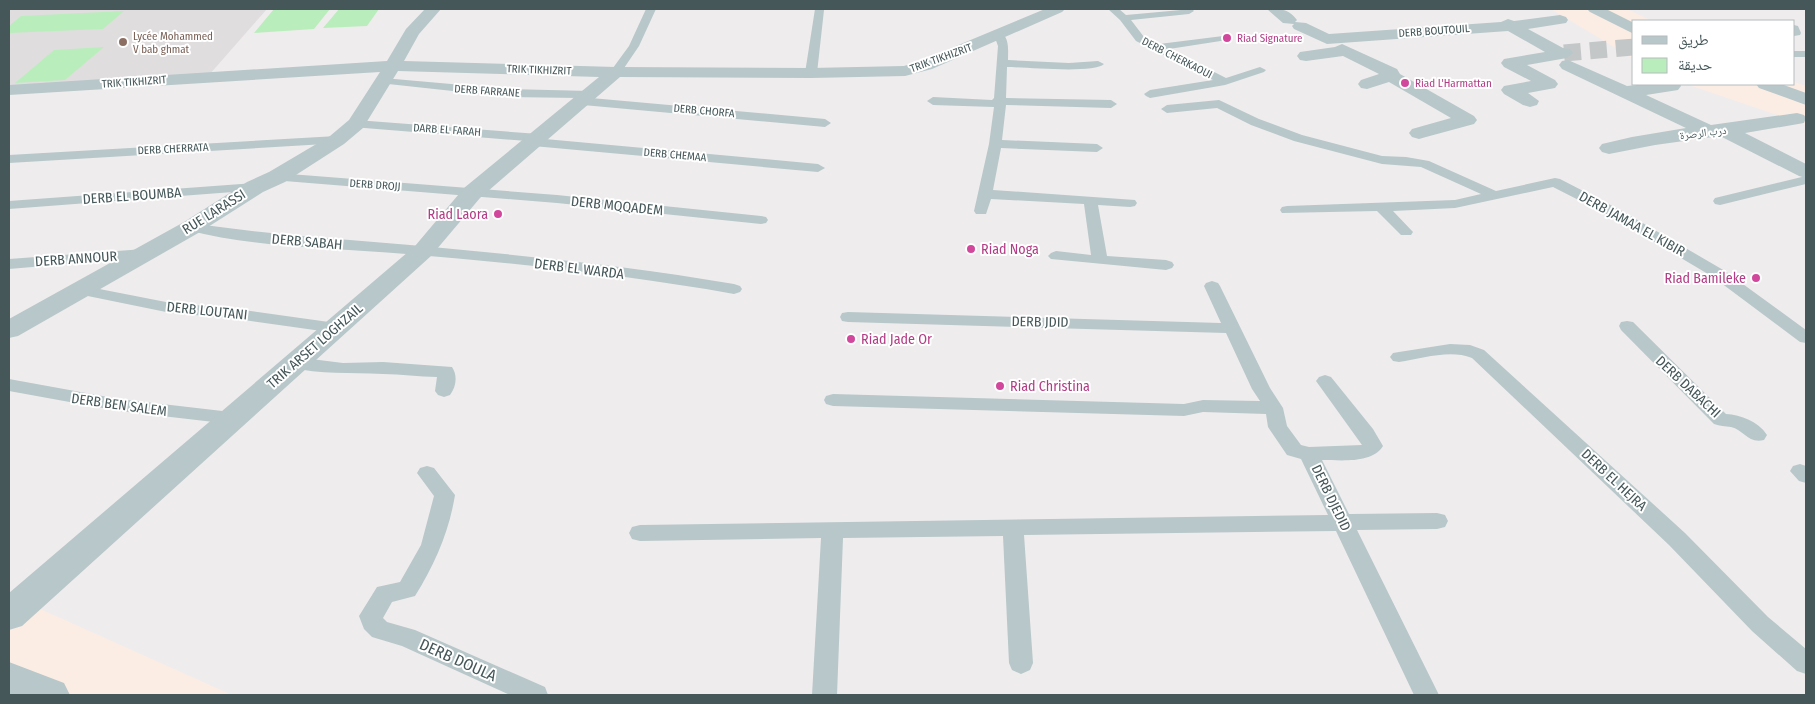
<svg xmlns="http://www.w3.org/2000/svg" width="1815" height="704" font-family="'Fira Sans Condensed','Noto Naskh Arabic',sans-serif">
<rect width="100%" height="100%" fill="#efeced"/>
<path fill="#fbede4" d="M 1551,9 L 1627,9 L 1652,21 L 1634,21 L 1634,59 Z
M 1794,82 L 1806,86 L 1806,125 L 1686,84 L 1794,84 Z
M 9,595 L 232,695 L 9,695 Z"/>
<path fill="#e0dddf" d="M 9,9 L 267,9 L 209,75 L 9,88 Z"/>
<path fill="#baedbc" d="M 274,9 L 330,9 L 314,29 L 254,33 Z
M 339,9 L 379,9 L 367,26 L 323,28 Z
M 124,11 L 103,29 L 9,33 L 9,26 L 21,16 Z
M 104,47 L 65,80 L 15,83 L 54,50 Z"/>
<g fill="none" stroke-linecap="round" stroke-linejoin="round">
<path stroke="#c4c7c8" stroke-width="17" stroke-dasharray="17 9" stroke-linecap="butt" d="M 1564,53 L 1634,47"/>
<path fill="#b8c7c9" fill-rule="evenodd" d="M 646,9 L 656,9 L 639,46 L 620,74 L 612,74 L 610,72 L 629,46 Z
M 815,9 L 824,10 L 817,73 L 811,76 L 805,73 Z
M 1108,9 L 1119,9 L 1126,15 L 1192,9 L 1194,11 L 1189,14 L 1131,20 L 1144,37 L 1159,44 L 1231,35 L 1232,37 L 1231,39 L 1227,40 L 1169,49 L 1226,78 L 1260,67 L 1266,70 L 1264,72 L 1225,85 L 1150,98 L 1146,96 L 1144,94 L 1150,90 L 1213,80 L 1136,41 L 1120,20 Z
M 1794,25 L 1798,26 L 1801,33 L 1800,35 L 1794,36 Z
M 999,32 C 1010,36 1008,50 1008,60 L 1069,63 L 1098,61 L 1104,64 C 1094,74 1024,67 1007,67 L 1006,98 L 1111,100 L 1117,104 L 1111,108 L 1006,105 L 1002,140 L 1097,144 L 1103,148 L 1097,152 L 1001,148 L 993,190 L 1135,200 L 1137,203 L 1135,206 L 1130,207 L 1098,205 L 1107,256 L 1166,260 L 1172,262 L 1174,265 L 1172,268 L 1166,270 L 1051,259 L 1048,256 L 1051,253 L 1056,251 L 1091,255 L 1084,204 L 991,199 L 986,214 L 976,214 L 974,211 L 989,144 L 994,107 L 933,105 L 927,101 L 933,97 L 992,100 L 994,98 L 998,46 L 994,35 Z
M 1794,51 L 1806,51 L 1806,57 L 1794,57 Z
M 383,78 L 508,89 L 590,91 L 596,95 L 591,98 L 825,119 L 831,123 L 825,127 L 583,105 L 577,101 L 580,98 L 508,97 L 379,83 L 377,81 Z
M 1219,100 L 1259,119 L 1302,135 L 1382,156 L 1406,157 L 1429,161 L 1496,191 L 1555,178 L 1560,179 L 1622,211 L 1725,271 L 1806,330 L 1806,343 L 1800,342 L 1713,277 L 1612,217 L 1553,187 L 1455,208 L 1393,211 L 1413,232 L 1411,235 L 1401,235 L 1377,211 L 1282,213 L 1280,210 L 1282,207 L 1287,206 L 1455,200 L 1481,194 L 1421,167 L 1382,164 L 1294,141 L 1251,125 L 1217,108 L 1167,113 L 1161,109 L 1167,105 Z
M 356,120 L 539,134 L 543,135 L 545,139 L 818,164 L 825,168 L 818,172 L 533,146 L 528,145 L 527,141 L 352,127 L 350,124 L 352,121 Z
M 337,136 L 342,137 L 343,140 L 342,143 L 9,163 L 9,155 Z
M 277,173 L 557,195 L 761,216 L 766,217 L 768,220 L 766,223 L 761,224 L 557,203 L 272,180 L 270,177 Z
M 1806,176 L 1806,184 L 1720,205 L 1715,204 L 1713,201 L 1715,198 Z
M 255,183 L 262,187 L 260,190 L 9,209 L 9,201 Z
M 192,223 C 268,235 345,239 422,246 C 526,256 631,266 734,284 L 740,286 L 742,289 L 740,292 L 734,294 C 626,275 515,263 406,254 C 333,248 257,248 187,230 L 185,227 L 187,224 Z
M 144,249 L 149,251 L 152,254 L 149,257 L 9,269 L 9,259 Z
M 1212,281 L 1218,283 L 1220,286 L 1270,388 L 1283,408 L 1287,426 L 1301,445 L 1309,447 L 1362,445 L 1316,381 L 1319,377 L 1325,375 L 1331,377 L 1373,429 L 1383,446 C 1372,464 1341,460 1322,460 L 1349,514 L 1437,513 L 1445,515 L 1448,521 L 1445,527 L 1437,529 L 1357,530 L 1439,695 L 1414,695 L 1336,531 L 1024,535 L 1033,663 L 1030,670 L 1021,674 L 1012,670 L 1009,663 L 1003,536 L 843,538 L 837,695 L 812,695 L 821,538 L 640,541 L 632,539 L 629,533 L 632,527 L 640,525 L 1328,515 L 1301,459 L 1287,455 L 1268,427 L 1266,414 L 1203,412 L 1184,416 L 833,406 L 826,404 L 824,400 L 826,396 L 833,394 L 1184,404 L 1203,400 L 1260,401 L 1252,389 L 1226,333 L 848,322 L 842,321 L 840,317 L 842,313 L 848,312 L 1221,323 L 1204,286 L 1206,283 Z
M 79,285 L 171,303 L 230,308 L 336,323 L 342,324 L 344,328 L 342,332 L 336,333 L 230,318 L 171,313 L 73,293 L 71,290 L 73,287 Z
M 1627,321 L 1633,322 L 1726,414 C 1741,415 1758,421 1767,435 L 1764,440 C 1748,444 1744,430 1731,427 C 1725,426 1720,426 1714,424 L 1621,330 L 1619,326 L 1621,322 Z
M 1450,344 L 1470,345 L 1484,350 L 1685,533 L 1768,617 L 1806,649 L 1806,674 L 1797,671 L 1752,631 L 1669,545 L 1472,358 C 1449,349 1422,359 1399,362 L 1393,361 L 1390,357 L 1393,353 L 1399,352 Z
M 295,357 L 343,363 L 383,362 L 452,367 C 458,376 456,387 450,395 L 444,397 L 438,395 L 435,391 L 437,377 C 419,377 401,374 383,374 C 350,372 321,375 289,367 L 286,363 L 289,359 Z
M 9,379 L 119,399 L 231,412 L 238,414 L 240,418 L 238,422 L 231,424 L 119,411 L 9,391 Z
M 1800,464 L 1806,466 L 1806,483 L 1799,481 L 1790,471 L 1793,466 Z
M 427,466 L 434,468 L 455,495 C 449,532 435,564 415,596 L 392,602 L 383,618 L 387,622 L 415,630 L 545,687 L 548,695 L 510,695 L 402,646 L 372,637 L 364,629 L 359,616 L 377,587 L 400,582 L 421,545 L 434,496 L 417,473 L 420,468 Z"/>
<path fill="#b8c7c9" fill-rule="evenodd" d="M 425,9 L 441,9 L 419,34 L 404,61 L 616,67 L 811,68 L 904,66 L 920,61 L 1045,9 L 1065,9 L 1062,12 L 932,69 L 905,76 L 811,78 L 620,77 L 480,198 L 431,256 L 22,626 L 9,630 L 9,593 L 415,246 L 464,188 L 599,77 L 398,71 L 363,128 L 344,144 L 285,182 L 263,192 L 200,232 L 18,336 L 9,338 L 9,319 L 184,222 L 247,182 L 269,172 L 330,136 L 349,120 L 380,72 L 9,95 L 9,85 L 387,61 L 406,29 Z
M 1267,9 C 1280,8 1289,9 1297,20 L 1295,22 L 1306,23 L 1329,34 L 1501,22 L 1508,19 L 1514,21 L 1560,15 L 1566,17 L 1568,20 L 1566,23 L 1528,29 L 1563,48 L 1570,49 L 1573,53 L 1567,58 L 1527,65 L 1555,80 L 1558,84 L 1555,88 L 1528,93 L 1539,101 L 1537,105 L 1530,107 L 1523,105 L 1504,94 L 1501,90 L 1504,86 L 1531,81 L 1504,67 L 1501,63 L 1504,59 L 1545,52 L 1508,31 L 1327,44 L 1294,29 L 1292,26 L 1294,24 L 1283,23 Z
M 1587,9 L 1606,9 L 1634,23 L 1634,34 L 1590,12 Z
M 1342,44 L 1397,69 L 1400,74 L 1474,116 L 1477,120 L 1474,124 L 1426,137 L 1419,139 L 1412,137 L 1409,133 L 1412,129 L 1451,118 L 1389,82 L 1367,89 L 1361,88 L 1358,84 L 1361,80 L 1379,74 L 1343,56 L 1306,61 L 1300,60 L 1297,56 L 1300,52 L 1335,47 Z
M 1568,60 L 1627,86 L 1647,84 L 1680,84 L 1681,86 L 1678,90 L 1646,95 L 1711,125 L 1797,113 L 1804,115 L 1806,118 L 1804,123 L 1745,133 L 1806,164 L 1806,178 L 1799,176 L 1720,136 L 1655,145 L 1609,154 L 1602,152 L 1599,148 L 1602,144 L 1632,137 L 1686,128 L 1562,69 L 1559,65 L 1562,61 Z
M 1756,84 L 1781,84 L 1806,93 L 1806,105 L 1759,88 Z
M 9,662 L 64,683 L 70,695 L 9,695 Z"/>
</g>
<g fill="#d1479c" stroke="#fff" stroke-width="2">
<circle cx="1227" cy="38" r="5"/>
<circle cx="1405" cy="83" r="5"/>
<circle cx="498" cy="214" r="5"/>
<circle cx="971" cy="249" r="5"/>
<circle cx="1756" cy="278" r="5"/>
<circle cx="851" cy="339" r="5"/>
<circle cx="1000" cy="386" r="5"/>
</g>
<circle fill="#8d6e63" stroke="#fff" stroke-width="2" cx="123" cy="42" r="5"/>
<g text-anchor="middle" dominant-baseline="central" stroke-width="4" stroke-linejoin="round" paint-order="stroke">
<g font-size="11" fill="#455759" stroke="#fff">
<text transform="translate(1434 31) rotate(-4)">DERB BOUTOUIL</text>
<text transform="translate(941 58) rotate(-20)">TRIK TIKHIZRIT</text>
<text transform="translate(1177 58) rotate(27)">DERB CHERKAOUI</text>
<text transform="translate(539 70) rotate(2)">TRIK TIKHIZRIT</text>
<text transform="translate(134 82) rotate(-4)">TRIK TIKHIZRIT</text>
<text transform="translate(487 91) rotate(4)">DERB FARRANE</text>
<text transform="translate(704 111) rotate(5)">DERB CHORFA</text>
<text transform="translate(447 130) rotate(4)">DARB EL FARAH</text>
<text transform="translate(1703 133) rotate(-7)">درب الرصرة</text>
<text transform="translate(173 149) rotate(-3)">DERB CHERRATA</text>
<text transform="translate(675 155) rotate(5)">DERB CHEMAA</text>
<text transform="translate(375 185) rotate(4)">DERB DROJJ</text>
</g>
<g font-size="11" fill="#785e54" stroke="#fff" text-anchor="start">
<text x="133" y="36">Lycée Mohammed<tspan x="133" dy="13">V bab ghmat</tspan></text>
</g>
<g font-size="11" fill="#b23c85" stroke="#fff" text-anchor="start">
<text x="1237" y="38">Riad Signature</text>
<text x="1415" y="83">Riad L'Harmattan</text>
</g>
<g font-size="14" fill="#455759" stroke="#fff">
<text transform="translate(132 196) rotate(-4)">DERB EL BOUMBA</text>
<text transform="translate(617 206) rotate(6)">DERB MQQADEM</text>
<text transform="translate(214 212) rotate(-32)">RUE LARASSI</text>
<text transform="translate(1632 224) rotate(29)">DERB JAMAA EL KIBIR</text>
<text transform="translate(307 242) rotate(5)">DERB SABAH</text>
<text transform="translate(76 259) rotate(-4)">DERB ANNOUR</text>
<text transform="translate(579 269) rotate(7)">DERB EL WARDA</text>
<text transform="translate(207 311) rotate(6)">DERB LOUTANI</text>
<text transform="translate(1040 322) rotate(1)">DERB JDID</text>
<text transform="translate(315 346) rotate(-41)">TRIK ARSET LOGHZAIL</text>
<text transform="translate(1688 387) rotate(43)">DERB DABACHI</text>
<text transform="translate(119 405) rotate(8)">DERB BEN SALEM</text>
<text transform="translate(1614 480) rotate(43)">DERB EL HEJRA</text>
<text transform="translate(1331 498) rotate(64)">DERB DJEDID</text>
</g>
<g font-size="14" fill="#b23c85" stroke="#fff" text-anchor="start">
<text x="488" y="214" text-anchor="end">Riad Laora</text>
<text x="981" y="249">Riad Noga</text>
<text x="1746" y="278" text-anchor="end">Riad Bamileke</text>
<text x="861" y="339">Riad Jade Or</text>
<text x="1010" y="386">Riad Christina</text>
</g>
<g font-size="16" fill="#455759" stroke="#fff">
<text transform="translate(458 660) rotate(24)">DERB DOULA</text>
</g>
</g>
<rect width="1815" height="704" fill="none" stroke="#455759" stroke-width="20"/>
<rect x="1632" y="20" width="162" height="65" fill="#ffffff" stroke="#b5bcbd"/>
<rect x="1642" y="36" width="25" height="8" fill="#b8c7c9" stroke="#b5bcbd"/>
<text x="1678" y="45" font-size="15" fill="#455759">طريق</text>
<rect x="1642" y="58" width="25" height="15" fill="#baedbc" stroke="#b5bcbd"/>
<text x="1678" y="70" font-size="15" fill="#455759">حديقة</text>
</svg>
